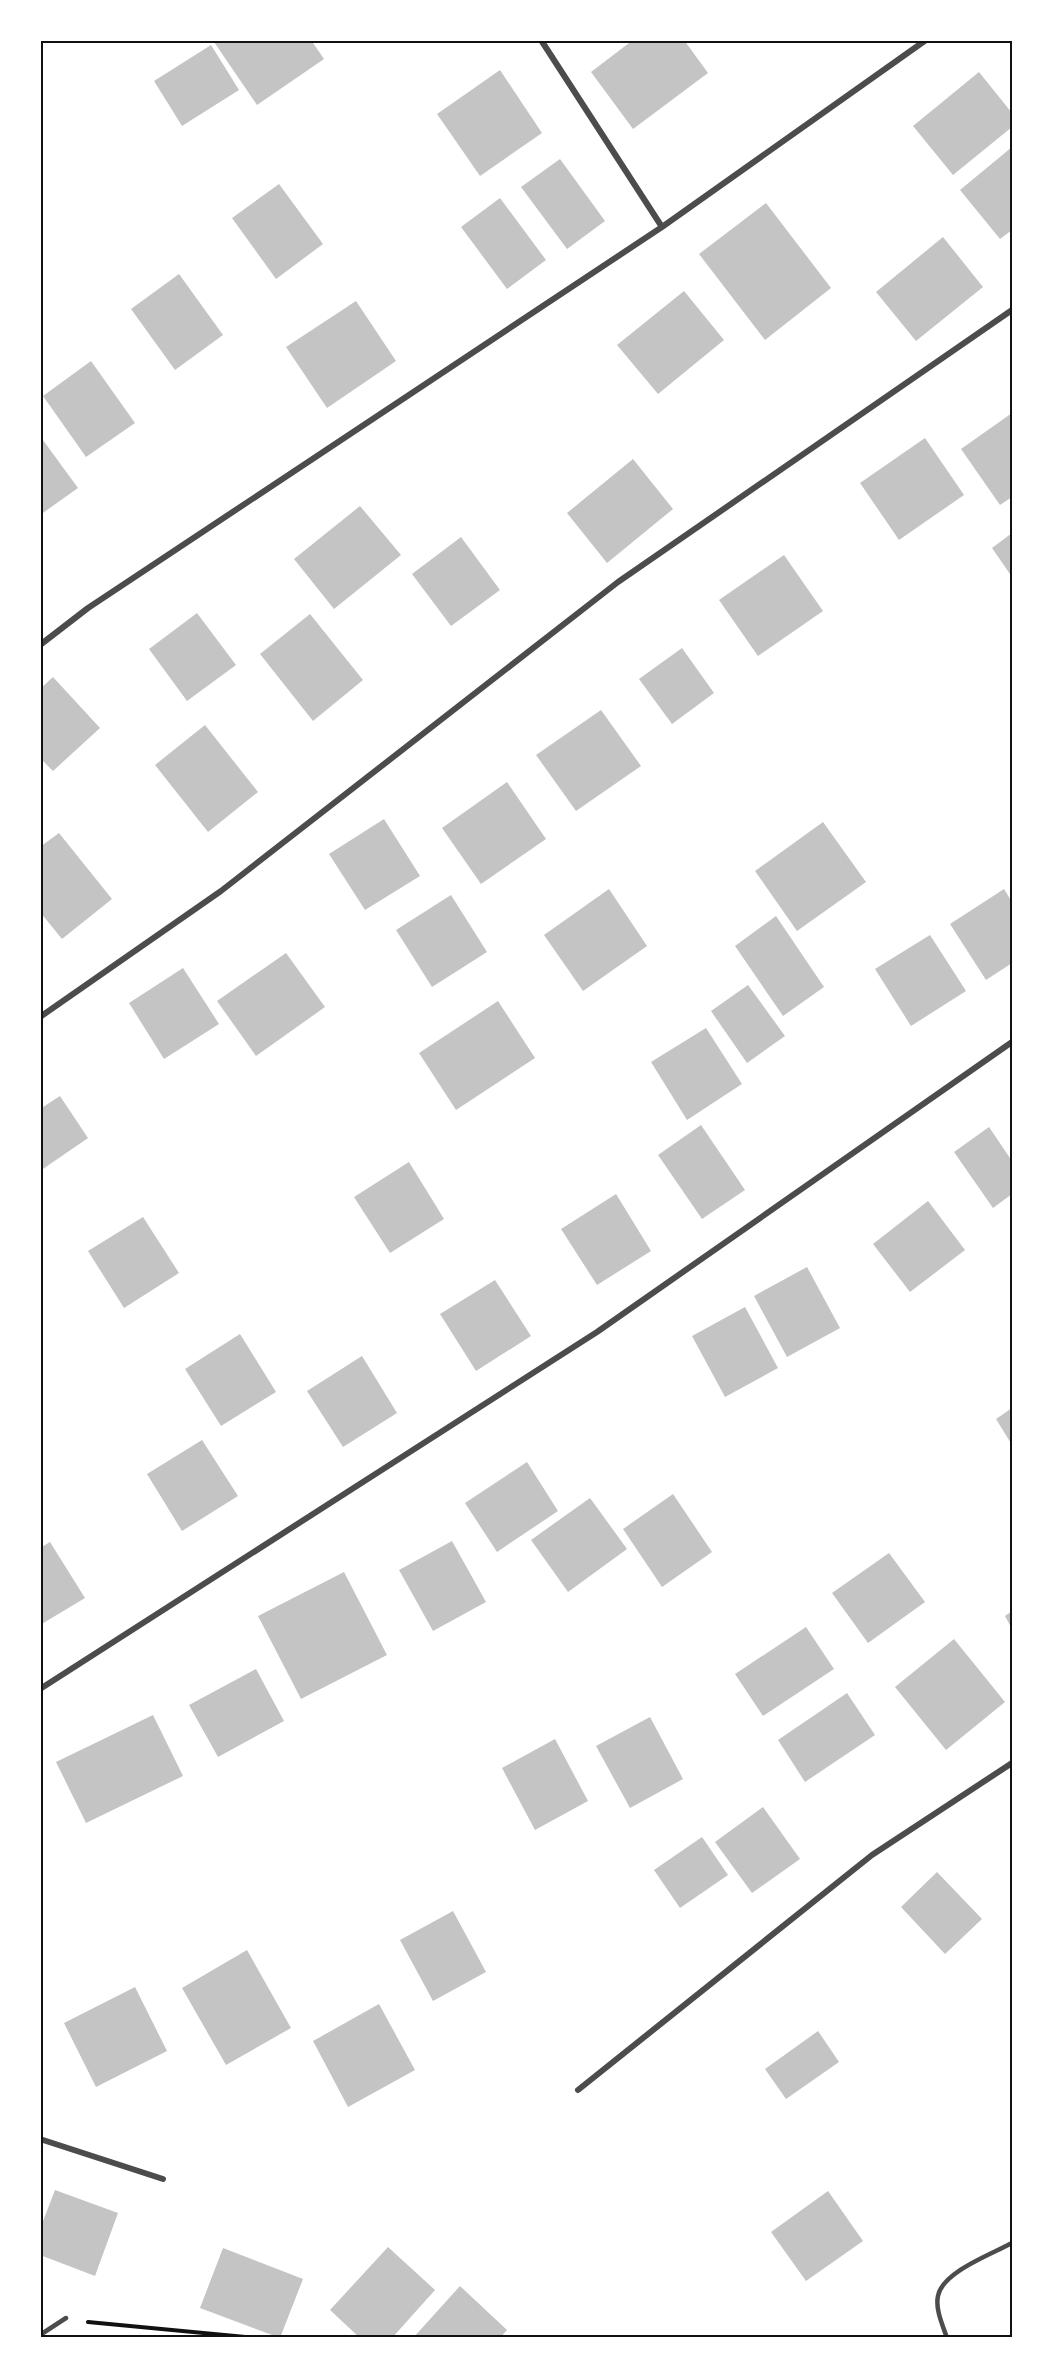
<svg xmlns="http://www.w3.org/2000/svg" width="1053" height="2378" font-family="Lato,sans-serif">
<rect width="100%" height="100%" fill="#fff"/>
<path fill="#c4c4c4" d="M 216,40 L 311,40 L 324,59 L 257,105 L 214,42 Z
M 633,40 L 684,40 L 708,73 L 633,129 L 591,72 Z
M 211,45 L 239,90 L 182,126 L 154,81 Z
M 500,70 L 542,133 L 480,176 L 437,114 Z
M 979,72 L 1012,113 L 1012,127 L 953,175 L 913,126 Z
M 1012,147 L 1012,230 L 1000,239 L 960,190 Z
M 560,159 L 605,221 L 567,249 L 521,187 Z
M 279,184 L 323,244 L 276,279 L 232,218 Z
M 500,198 L 546,260 L 507,289 L 461,227 Z
M 766,203 L 831,288 L 765,340 L 699,254 Z
M 943,237 L 983,287 L 916,341 L 876,292 Z
M 179,274 L 223,335 L 175,370 L 131,309 Z
M 684,291 L 724,340 L 658,394 L 617,345 Z
M 356,301 L 396,361 L 327,408 L 286,347 Z
M 91,361 L 135,423 L 86,457 L 43,396 Z
M 1012,413 L 1012,497 L 1000,505 L 961,449 Z
M 40,436 L 78,488 L 40,515 Z
M 925,438 L 964,495 L 899,540 L 860,483 Z
M 633,459 L 673,509 L 607,563 L 567,513 Z
M 360,506 L 401,555 L 334,609 L 294,559 Z
M 1012,533 L 1012,577 L 992,548 Z
M 461,537 L 500,590 L 451,626 L 412,574 Z
M 784,555 L 823,611 L 758,656 L 719,600 Z
M 197,613 L 236,665 L 187,701 L 149,649 Z
M 310,614 L 363,680 L 313,721 L 260,654 Z
M 682,648 L 714,693 L 672,724 L 639,679 Z
M 53,677 L 100,728 L 53,771 L 40,758 L 40,689 Z
M 601,710 L 641,766 L 576,811 L 536,755 Z
M 205,725 L 258,792 L 208,832 L 155,765 Z
M 507,782 L 546,839 L 481,884 L 442,828 Z
M 384,819 L 420,876 L 365,910 L 329,854 Z
M 823,822 L 866,882 L 797,931 L 755,871 Z
M 59,833 L 112,899 L 62,939 L 40,912 L 40,847 Z
M 609,889 L 647,946 L 583,991 L 544,935 Z
M 1004,889 L 1012,902 L 1012,963 L 986,980 L 950,924 Z
M 451,895 L 487,952 L 432,987 L 396,930 Z
M 776,916 L 824,987 L 783,1016 L 735,946 Z
M 930,935 L 966,991 L 911,1026 L 875,969 Z
M 286,953 L 325,1007 L 256,1056 L 217,1001 Z
M 183,968 L 219,1024 L 164,1059 L 129,1003 Z
M 748,985 L 785,1036 L 747,1063 L 711,1011 Z
M 498,1001 L 535,1058 L 456,1110 L 419,1053 Z
M 706,1028 L 742,1084 L 687,1120 L 651,1062 Z
M 60,1096 L 88,1138 L 40,1171 L 40,1109 Z
M 701,1125 L 745,1190 L 702,1219 L 658,1155 Z
M 989,1127 L 1012,1161 L 1012,1194 L 993,1208 L 954,1152 Z
M 409,1162 L 444,1219 L 390,1253 L 354,1197 Z
M 616,1194 L 651,1251 L 597,1285 L 561,1229 Z
M 928,1201 L 965,1250 L 910,1292 L 873,1244 Z
M 143,1217 L 179,1273 L 124,1308 L 88,1251 Z
M 807,1267 L 840,1328 L 787,1357 L 754,1296 Z
M 495,1280 L 531,1336 L 476,1371 L 440,1314 Z
M 745,1307 L 778,1368 L 725,1397 L 692,1336 Z
M 240,1334 L 276,1392 L 221,1426 L 185,1369 Z
M 362,1356 L 397,1413 L 343,1447 L 307,1391 Z
M 1012,1408 L 1012,1445 L 996,1419 Z
M 202,1440 L 238,1496 L 182,1531 L 147,1474 Z
M 527,1462 L 558,1511 L 497,1552 L 465,1503 Z
M 673,1494 L 712,1552 L 662,1587 L 623,1529 Z
M 590,1498 L 627,1549 L 568,1592 L 531,1540 Z
M 452,1541 L 486,1602 L 433,1631 L 399,1570 Z
M 50,1542 L 85,1598 L 40,1625 L 40,1548 Z
M 889,1553 L 925,1602 L 868,1643 L 832,1593 Z
M 344,1572 L 387,1655 L 301,1699 L 258,1616 Z
M 1012,1611 L 1012,1629 L 1005,1616 Z
M 806,1627 L 834,1669 L 763,1716 L 735,1674 Z
M 954,1639 L 1005,1702 L 946,1750 L 895,1687 Z
M 256,1669 L 284,1721 L 218,1757 L 189,1705 Z
M 847,1693 L 875,1735 L 805,1782 L 778,1740 Z
M 153,1715 L 183,1776 L 86,1823 L 56,1762 Z
M 650,1717 L 683,1779 L 630,1808 L 596,1746 Z
M 555,1739 L 588,1801 L 535,1830 L 502,1768 Z
M 763,1807 L 800,1859 L 752,1893 L 715,1842 Z
M 702,1837 L 728,1875 L 680,1908 L 654,1870 Z
M 937,1872 L 982,1919 L 945,1954 L 901,1907 Z
M 453,1911 L 486,1972 L 433,2001 L 400,1940 Z
M 247,1950 L 291,2028 L 226,2065 L 182,1988 Z
M 135,1987 L 167,2051 L 96,2087 L 64,2023 Z
M 379,2004 L 415,2070 L 348,2107 L 313,2041 Z
M 818,2031 L 839,2062 L 786,2099 L 765,2069 Z
M 55,2190 L 118,2213 L 95,2276 L 40,2255 L 40,2229 Z
M 828,2191 L 863,2241 L 806,2281 L 771,2232 Z
M 388,2247 L 435,2290 L 392,2338 L 360,2338 L 330,2310 Z
M 223,2248 L 303,2279 L 280,2338 L 200,2308 Z
M 460,2286 L 507,2330 L 500,2338 L 413,2338 Z"/>
<g fill="none" stroke-linecap="round" stroke-linejoin="round">
<path stroke="#111" stroke-width="4" d="M 88,2322 L 257,2338"/>
<path stroke="#4c4c4c" stroke-width="4.5" d="M 40,2335 L 66,2318
M 947,2338 C 943,2326 935,2309 938,2296 C 942,2272 992,2254 1012,2243"/>
<path stroke="#4c4c4c" stroke-width="6" d="M 541,40 L 662,227
M 40,645 L 88,608 L 662,227 L 926,40
M 40,1017 L 221,891 L 618,582 L 1012,310
M 40,1689 L 597,1332 L 1012,1042
M 578,2090 L 872,1855 L 1012,1763
M 40,2139 L 163,2179"/>
</g>
<rect width="1053" height="2378" fill="none" stroke="#ffffff" stroke-width="84"/>
<rect x="42" y="42" width="969" height="2294" fill="none" stroke="#111" stroke-width="2"/>
</svg>
